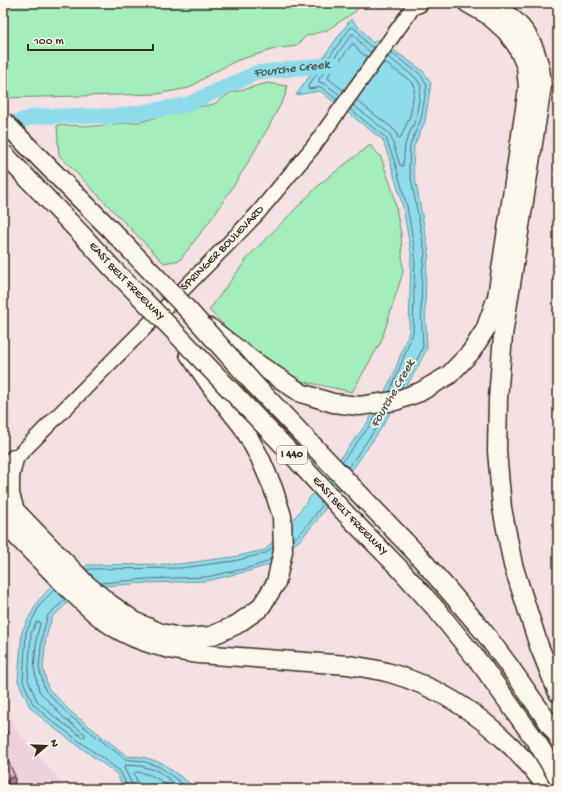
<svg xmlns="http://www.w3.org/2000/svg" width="561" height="792" font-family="'Gochi Hand',sans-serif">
<rect width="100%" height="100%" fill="#f3e1e3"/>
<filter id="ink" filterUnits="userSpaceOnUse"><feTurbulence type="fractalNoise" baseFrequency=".025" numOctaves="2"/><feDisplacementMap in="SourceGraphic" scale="8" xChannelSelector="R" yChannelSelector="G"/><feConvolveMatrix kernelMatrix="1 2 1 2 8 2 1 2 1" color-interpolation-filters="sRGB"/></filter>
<g filter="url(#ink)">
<path fill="#edd2dd" d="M 3,699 L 16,730 L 67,789 L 3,789 Z"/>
<path fill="#a4eebc" stroke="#708c6d" d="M 3,3 L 361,3 L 356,11 L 327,30 L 306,36 L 296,46 L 275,49 L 238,60 L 212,73 L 189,88 L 157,94 L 3,98 Z
M 267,83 L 287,86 L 285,96 L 268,128 L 243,171 L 215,214 L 180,260 L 164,263 L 59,155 L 57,125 L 94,126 L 139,122 L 193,108 L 214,104 L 230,93 Z
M 370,145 L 381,157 L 393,192 L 401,234 L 403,272 L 381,342 L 352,392 L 287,378 L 245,346 L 209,310 L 249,256 L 321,183 Z"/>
<path fill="#8edbec" stroke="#6d949a" d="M 351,19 L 362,30 L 372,43 L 378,39 L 423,71 L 431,83 L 425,121 L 414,146 L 413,167 L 429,253 L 426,272 L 425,310 L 427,348 L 416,370 L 380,430 L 317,520 L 301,539 L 269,565 L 249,571 L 206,581 L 147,583 L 104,586 L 72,599 L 52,617 L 46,637 L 43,668 L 48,688 L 71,712 L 127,756 L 143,757 L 162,763 L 189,783 L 195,789 L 124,789 L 117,774 L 50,725 L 30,707 L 18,681 L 22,631 L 38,601 L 55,583 L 88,565 L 179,564 L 233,557 L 265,550 L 292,521 L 368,422 L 393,376 L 409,332 L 411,253 L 403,207 L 390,161 L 383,140 L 320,91 L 296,95 Z"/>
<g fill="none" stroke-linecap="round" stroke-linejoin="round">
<path stroke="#5c7170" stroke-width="1" d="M 391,53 L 420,74 L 427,85 L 421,119 L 410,145 L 409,167 L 425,253 L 422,272 L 421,310 L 423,347 L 413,368 L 400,389
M 344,91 L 329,79 L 328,76 L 352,44 L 354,44 L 361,53 L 368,57
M 340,95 L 325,84 L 319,82 L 319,79 L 352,34 L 353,34 C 360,40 363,49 371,52
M 337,100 L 321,87 L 310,89 L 308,88 L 308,86 L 351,27 C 361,29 363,44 372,47 L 376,46
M 356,100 L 392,128 L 396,132 L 398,138 L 401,137 L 410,116 L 415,87 L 412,82 L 384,62
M 353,105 L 390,134 L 400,165 L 402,166 L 403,166 L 405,144 L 416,118 L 421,86 L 416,78 L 388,57
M 350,109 L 386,138 L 394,160 L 407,206 L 415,252 L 413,333 L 396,377 L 389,392
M 342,462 L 371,424 L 377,414
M 348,468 L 376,428 L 386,412
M 293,540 C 305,530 314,517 323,504
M 86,570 L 90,569 L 180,568 L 234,561 L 266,553 L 273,547
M 101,583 L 147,579 L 206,577 L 248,568 L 267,562 L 271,558
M 55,589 L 41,603 L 26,632 L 23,681 L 33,704 L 53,722 L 120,771 L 127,786 L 128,789
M 65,600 L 48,615 L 42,636 L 39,668 L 45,690 L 69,715 L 125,759 L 142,761 L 160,767 L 189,789
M 38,622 L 40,622 L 40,624 L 37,635 L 34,668 L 39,691 L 65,719 L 85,734 L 85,736 L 84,737 L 82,737 L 56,718 L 37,701 L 28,680 L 31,633 L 36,623 Z
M 133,789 L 132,784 L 124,768 L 125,765 L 141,766 L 158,771 L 182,789
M 139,789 L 138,783 L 134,774 L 136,772 C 151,773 160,780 172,789"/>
<path stroke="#8edbec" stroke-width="15" id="s1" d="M 3,126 L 37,116 L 119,116 L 186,105 L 256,73 L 333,64 L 337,67"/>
<defs>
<g id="secondary">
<path id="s2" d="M 7,467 L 229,243 L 257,214 L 313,147 L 407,16 L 415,3"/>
</g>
<path id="motorway" d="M 492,3 C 515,19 531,32 538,61 C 541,69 541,77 542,86 L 503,335 L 498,399 L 497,451 L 502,508 L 513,565 L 539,646 L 558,693
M 414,5 L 419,3
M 210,328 L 252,360 L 301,393 L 333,403 L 359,406 L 395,401 L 420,392 L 449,375 L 471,352 L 485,330 L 497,297 L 528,88 L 526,66 L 517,46 L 506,31 L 488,15 L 467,3
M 14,459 L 10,476 L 10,494 L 15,511
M 3,500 L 5,500 L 86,584 L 109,603 L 136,622 L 161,633 L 184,638 L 211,636 L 236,625 L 260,608 L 276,583 L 283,551 L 282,516 L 273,488 L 260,458 L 243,427 L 213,389 L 189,354
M 3,522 C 20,540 37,557 54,574 C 71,591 87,608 106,622 C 132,641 167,650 199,654 L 348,665 C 362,667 376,669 390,673 C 436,686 478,713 512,747 C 518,754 525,760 531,767 C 537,774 542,782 548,789"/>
</defs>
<use href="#secondary" stroke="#3b2a1e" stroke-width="17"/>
<use href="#motorway" stroke="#3b2a1e" stroke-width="21"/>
<use href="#secondary" stroke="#fbf7ec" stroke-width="14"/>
<use href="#motorway" stroke="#fbf7ec" stroke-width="18"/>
<defs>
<g id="motorway-bridge">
<path d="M 3,121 L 112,231 L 189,311 L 254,384 L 416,553 L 450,592 L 483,631 L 507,663 L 558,736"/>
<path id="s3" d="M 3,153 L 82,235 L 113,269 L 171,328 L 285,447 L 347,515 L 399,568 L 436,609 L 483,667 L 538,744 L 558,777"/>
</g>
</defs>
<use href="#motorway-bridge" stroke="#3b2a1e" stroke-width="21" stroke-linecap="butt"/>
<use href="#motorway-bridge" stroke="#fbf7ec" stroke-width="18"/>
</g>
<path fill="#9c7a90" stroke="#3b2a1e" d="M 6,718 L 6,727 L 3,729 L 3,719 Z
M 7,731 L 7,741 L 3,742 L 3,733 Z
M 15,776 L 15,786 L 7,789 L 3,789 L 3,781 Z"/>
<path fill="#dfaece" stroke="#3b2a1e" d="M 3,715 L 5,715 L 6,718 L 3,719 Z
M 3,721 L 7,731 L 3,733 Z
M 3,749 L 15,776 L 3,781 Z"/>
</g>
<g text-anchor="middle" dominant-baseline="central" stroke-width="3.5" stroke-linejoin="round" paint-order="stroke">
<rect fill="#fbf7ec" stroke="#75685c" stroke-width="1" x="277" y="446" width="30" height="18" rx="3"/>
<g font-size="11" font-weight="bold" fill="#3b2a1e">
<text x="292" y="455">I 440</text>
</g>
<g font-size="12" fill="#3b2a1e" stroke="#fbf7ec">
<text stroke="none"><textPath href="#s2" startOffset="307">SPRINGER BOULEVARD</textPath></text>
<text stroke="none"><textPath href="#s3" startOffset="178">EAST BELT FREEWAY</textPath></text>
<text stroke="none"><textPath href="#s3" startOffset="502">EAST BELT FREEWAY</textPath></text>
</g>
<g font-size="13" font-style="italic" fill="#505652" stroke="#fbf7ec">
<text stroke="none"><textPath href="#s1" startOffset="298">Fourche Creek</textPath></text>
<text transform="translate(393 394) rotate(-60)">Fourche Creek</text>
</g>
</g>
<rect width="561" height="792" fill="none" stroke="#fbf7ec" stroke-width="16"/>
<rect x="8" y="8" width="545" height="776" fill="none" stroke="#3b2a1e" stroke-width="1.5" filter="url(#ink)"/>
<g transform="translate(46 746) rotate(71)" stroke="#fbf7ec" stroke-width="3" paint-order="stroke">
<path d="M0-3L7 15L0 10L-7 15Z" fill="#3b2a1e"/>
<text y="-6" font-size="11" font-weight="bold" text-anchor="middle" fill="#3b2a1e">N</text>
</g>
<path d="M28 44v6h125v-6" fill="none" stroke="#3b2a1e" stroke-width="2"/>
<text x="34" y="44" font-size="12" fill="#3b2a1e" stroke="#fbf7ec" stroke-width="3" paint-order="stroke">100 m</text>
</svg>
